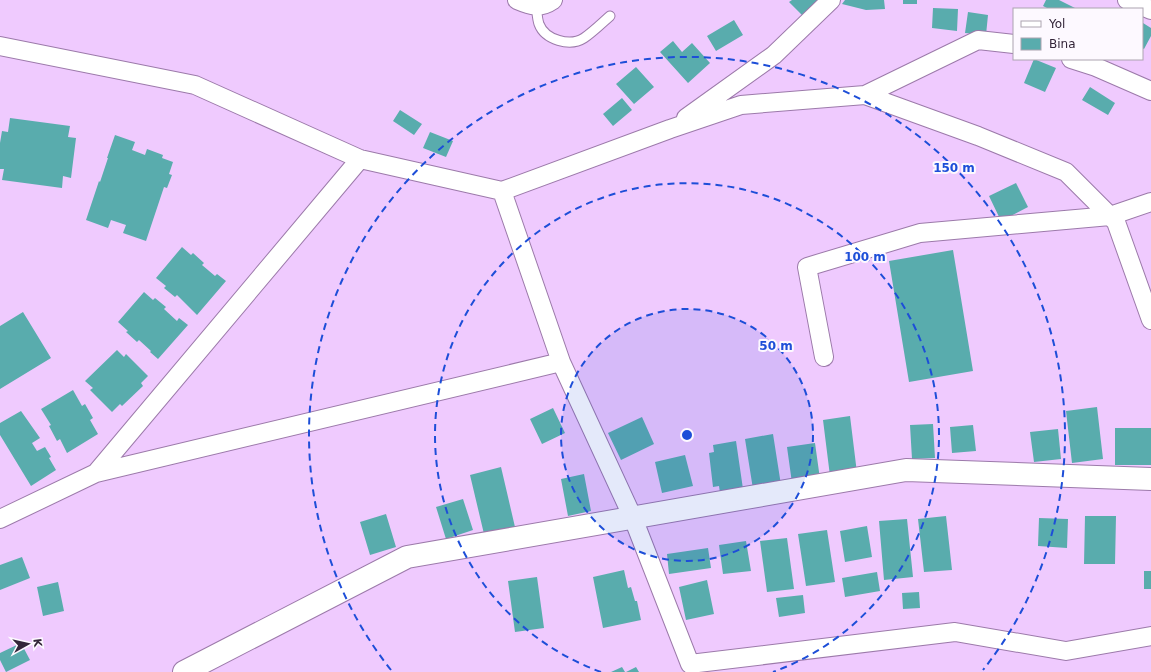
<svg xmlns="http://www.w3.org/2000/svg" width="1151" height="672" font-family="'DejaVu Sans',sans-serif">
<rect width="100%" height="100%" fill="#efcafe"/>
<path fill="#59acad" d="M 792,0 L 822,0 L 804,17 L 789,2 Z
M 845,0 L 884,0 L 885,9 L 866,10 L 842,4 Z
M 903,0 L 917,0 L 917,4 L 903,4 Z
M 1046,0 L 1059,0 L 1077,9 L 1049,9 L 1043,6 Z
M 933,8 L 958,9 L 957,31 L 932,28 Z
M 968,12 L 988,15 L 986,35 L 965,33 Z
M 734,20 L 743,35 L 716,51 L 707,36 Z
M 1143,23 L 1151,28 L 1151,36 L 1144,49 L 1142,48 Z
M 673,41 L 682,52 L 692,43 L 710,63 L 688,83 L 660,52 Z
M 1034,59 L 1056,68 L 1045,92 L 1024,83 Z
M 636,67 L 654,87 L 634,104 L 616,84 Z
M 1090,87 L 1115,103 L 1108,115 L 1082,100 Z
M 622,98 L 632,110 L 613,126 L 603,114 Z
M 400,110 L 422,124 L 414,135 L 393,121 Z
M 10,118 L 70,126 L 68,137 L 76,138 L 71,178 L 63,176 L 62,188 L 2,180 L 4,169 L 0,169 L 0,143 L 2,131 L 8,132 Z
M 430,132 L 453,141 L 446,157 L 423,148 Z
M 115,135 L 135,142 L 132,150 L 145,155 L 147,149 L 163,155 L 162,158 L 173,162 L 169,174 L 172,175 L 167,188 L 164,187 L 146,241 L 123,233 L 126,225 L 111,220 L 108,228 L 86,220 L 99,181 L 100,182 L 108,158 L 107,158 Z
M 1016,183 L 1028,207 L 1001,221 L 989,196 Z
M 182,247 L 191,255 L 193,253 L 204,263 L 202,265 L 215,276 L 217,274 L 226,281 L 197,315 L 177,295 L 175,297 L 164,288 L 166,286 L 156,278 Z
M 953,250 L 973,371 L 909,382 L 889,261 Z
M 144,292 L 153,300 L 155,298 L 166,307 L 164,309 L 177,321 L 179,318 L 188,325 L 158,359 L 150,352 L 151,351 L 139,340 L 137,342 L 126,332 L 128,331 L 118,322 Z
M 23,312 L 51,358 L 0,389 L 0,326 Z
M 117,350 L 124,357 L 126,354 L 148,376 L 141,383 L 143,386 L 122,406 L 120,404 L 112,412 L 90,390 L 93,388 L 85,381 Z
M 73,390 L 82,406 L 85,404 L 93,418 L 90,420 L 98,434 L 67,453 L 60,439 L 57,441 L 49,426 L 51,425 L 41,409 Z
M 1097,407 L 1103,459 L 1072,463 L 1066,411 Z
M 553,408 L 565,433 L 542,444 L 530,419 Z
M 21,411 L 40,438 L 32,443 L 37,451 L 45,447 L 51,457 L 49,458 L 56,470 L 31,486 L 0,435 L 0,423 Z
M 850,416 L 857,473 L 830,476 L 823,420 Z
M 642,417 L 654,444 L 621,460 L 608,433 Z
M 933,424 L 935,458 L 912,459 L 910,425 Z
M 973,425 L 976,451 L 952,453 L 950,427 Z
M 1115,428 L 1151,428 L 1151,465 L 1115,465 Z
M 1058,429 L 1061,459 L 1034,462 L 1030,432 Z
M 773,434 L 781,485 L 753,489 L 745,439 Z
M 736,441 L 743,489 L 720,493 L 719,486 L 713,487 L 709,453 L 714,452 L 713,445 Z
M 815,443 L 820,479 L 792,483 L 787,447 Z
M 685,455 L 693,486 L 662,493 L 655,462 Z
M 501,467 L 515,527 L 484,534 L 470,475 Z
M 584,474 L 591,511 L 568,516 L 561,479 Z
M 463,499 L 473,530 L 446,539 L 436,507 Z
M 386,514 L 396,547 L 370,555 L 360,522 Z
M 946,516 L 952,570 L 924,572 L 918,519 Z
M 1085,516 L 1116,516 L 1115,564 L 1084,564 Z
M 1039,518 L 1068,519 L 1067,548 L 1038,546 Z
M 907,519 L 913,577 L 884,580 L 879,521 Z
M 867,526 L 872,557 L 845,562 L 840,531 Z
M 827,530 L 835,582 L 806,586 L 798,534 Z
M 787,538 L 794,589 L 767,592 L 760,541 Z
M 746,541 L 751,571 L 723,574 L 719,545 Z
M 708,548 L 711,568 L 669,574 L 667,554 Z
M 22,557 L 30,578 L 0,590 L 0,565 Z
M 624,570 L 628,588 L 631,587 L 635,601 L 637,601 L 641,620 L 603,628 L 593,577 Z
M 1144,571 L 1151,571 L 1151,589 L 1144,589 Z
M 877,572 L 880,591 L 845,597 L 842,578 Z
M 537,577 L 544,628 L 515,632 L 508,581 Z
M 707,580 L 714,614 L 686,620 L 679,587 Z
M 58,582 L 64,611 L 43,616 L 37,587 Z
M 919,592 L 920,608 L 903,609 L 902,593 Z
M 803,595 L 805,613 L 779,617 L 776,598 Z
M 21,643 L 30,660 L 6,672 L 0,660 L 0,653 Z
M 622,667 L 625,672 L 611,672 Z
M 636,667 L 639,672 L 626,672 Z"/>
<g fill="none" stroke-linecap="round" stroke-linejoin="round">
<defs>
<path id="service" d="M 536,5 C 537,11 537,18 539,24 C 545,40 570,47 584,38 C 593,32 602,23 610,16"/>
<path id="minor" d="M 517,0 C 531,6 540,9 553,0
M 1127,0 L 1151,10
M 0,46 L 195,85 L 360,159 L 502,191 L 670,129 L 741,105 L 865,95 L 978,136 L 1066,172 L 1116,222 L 1151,320
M 1071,59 L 1096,67 L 1151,91
M 865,95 L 978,40 L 1014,44
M 686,118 L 774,55 L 831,0
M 502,191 L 561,362 L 633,518 L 690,664 L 955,632 L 1066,651 L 1151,636
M 824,357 L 807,267 L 920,233 L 1110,216 L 1151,202
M 96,473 L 561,362
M 0,519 L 96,473 L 360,159"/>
<path id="tertiary" d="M 184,672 L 407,557 L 906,470 L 1151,479"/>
</defs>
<use href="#service" stroke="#9c7aaa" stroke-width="11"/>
<use href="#minor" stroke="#9c7aaa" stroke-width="20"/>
<use href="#tertiary" stroke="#9c7aaa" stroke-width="24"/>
<use href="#service" stroke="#fff" stroke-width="9"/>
<use href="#minor" stroke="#fff" stroke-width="18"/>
<use href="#tertiary" stroke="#fff" stroke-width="22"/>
</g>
<circle cx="687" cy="435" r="126" fill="#1d4ed8" fill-opacity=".12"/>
<g fill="none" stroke="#1d4ed8" stroke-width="2" stroke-dasharray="7 5">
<circle cx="687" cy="435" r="126"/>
<path d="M601 672A252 252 0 1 1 773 672"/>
<path d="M391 670A378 378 0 1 1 983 670"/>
</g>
<circle cx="687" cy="435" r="6" fill="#1d4ed8" stroke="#fdf9ff" stroke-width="2"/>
<g font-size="12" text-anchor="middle" font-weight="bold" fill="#1d4ed8" stroke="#fdf9ff" stroke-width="4" stroke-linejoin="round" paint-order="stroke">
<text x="954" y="172">150 m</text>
<text x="865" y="261">100 m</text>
<text x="776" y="350">50 m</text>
</g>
<rect x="1013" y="8" width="130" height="52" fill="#fdf9ff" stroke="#aca4b0"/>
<rect x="1021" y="21" width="20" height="6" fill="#ffffff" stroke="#aca4b0"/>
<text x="1049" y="28" font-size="12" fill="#332539">Yol</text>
<rect x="1021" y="38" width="20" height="12" fill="#59acad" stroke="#aca4b0"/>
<text x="1049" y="48" font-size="12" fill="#332539">Bina</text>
<g transform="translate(28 644) rotate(82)" stroke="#fdf9ff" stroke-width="3" paint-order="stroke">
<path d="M0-3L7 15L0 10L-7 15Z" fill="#332539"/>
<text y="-6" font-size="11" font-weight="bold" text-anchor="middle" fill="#332539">K</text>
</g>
</svg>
